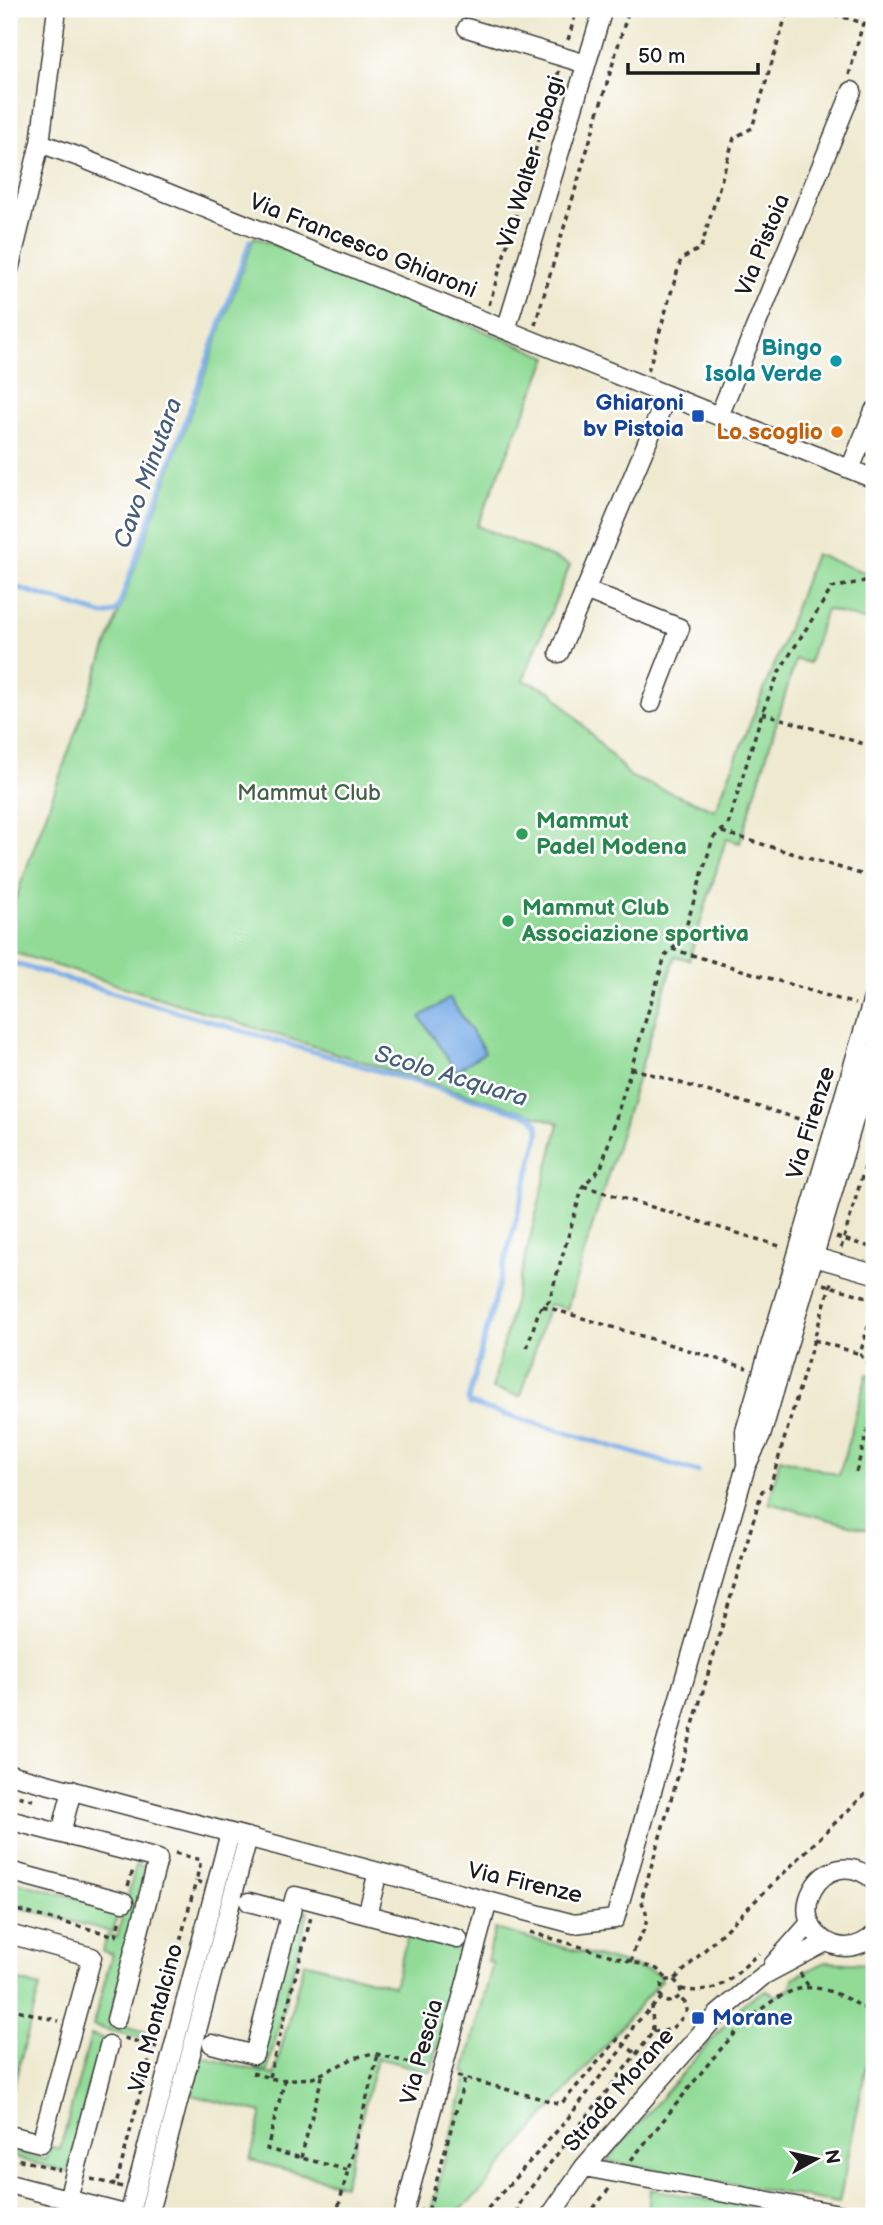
<svg xmlns="http://www.w3.org/2000/svg" width="883" height="2225" font-family="'Balsamiq Sans',sans-serif">
<rect width="100%" height="100%" fill="#fff"/>
<filter id="ink" filterUnits="userSpaceOnUse"><feTurbulence type="fractalNoise" baseFrequency=".0143" numOctaves="2"/><feDisplacementMap in="SourceGraphic" scale="14" xChannelSelector="R" yChannelSelector="G"/><feConvolveMatrix kernelMatrix="1 2 1 2 8 2 1 2 1" color-interpolation-filters="sRGB"/></filter>
<filter id="wash" filterUnits="userSpaceOnUse"><feTurbulence type="fractalNoise" baseFrequency=".00686" numOctaves="4" result="noise"/><feDisplacementMap in="SourceGraphic" scale="28" xChannelSelector="R" yChannelSelector="G"/><feGaussianBlur stdDeviation="1.57" result="paint"/><feColorMatrix in="noise" values="0 0 0 0 0 0 0 0 0 0 0 0 0 0 0 0 0 1.4 0 .05"/><feComposite in="paint" operator="in"/></filter>
<g filter="url(#wash)">
<rect width="100%" height="100%" fill="#eee9cf"/>
<path fill="#91db97" stroke="#567c5a" stroke-width="2" d="M 254,237 L 548,357 L 477,526 L 570,565 L 523,680 L 551,691 L 631,777 L 715,810 L 776,660 L 815,554 L 866,573 L 874,554 L 874,623 L 826,609 L 809,663 L 796,659 L 740,843 L 726,839 L 689,960 L 675,956 L 567,1309 L 549,1304 L 521,1396 L 492,1389 L 559,1123 L 9,951 L 9,917 Z
M 867,1374 L 874,1376 L 874,1532 L 769,1503 L 780,1458 L 839,1475 Z
M 136,1865 L 149,1869 L 109,2022 L 150,2033 L 148,2040 L 93,2026 L 112,1954 L 103,1951 L 107,1935 L 117,1937 Z
M 9,1880 L 119,1909 L 113,1932 L 9,1905 Z
M 297,1910 L 308,1912 L 267,2072 L 256,2069 Z
M 495,1929 L 651,1971 L 659,1975 L 661,1980 L 479,2193 L 452,2216 L 419,2216 L 420,2212 L 430,2215 L 468,2073 L 464,2072 L 493,1963 L 487,1961 Z
M 408,1935 L 463,1950 L 431,2072 L 377,2058 L 344,2185 L 250,2160 L 262,2113 L 192,2095 L 202,2057 L 274,2075 L 304,1962 L 394,1986 Z
M 825,1962 L 867,1964 L 874,1966 L 874,2026 L 839,2203 L 606,2161 L 744,2003 L 766,1990 L 776,1996 L 791,1988 L 793,1978 Z
M 9,1978 L 40,1987 L 13,2088 L 9,2086 Z
M 91,2035 L 103,2038 L 68,2172 L 9,2156 L 9,2150 L 46,2160 L 50,2146 L 60,2149 Z
M 650,2189 L 797,2216 L 648,2216 Z"/>
<path fill="#7baee8" stroke="#4c6582" stroke-width="2" d="M 450,998 L 485,1052 L 456,1071 L 420,1017 Z"/>
<g fill="none" stroke-linecap="round" stroke-linejoin="round">
<path stroke="#7baee8" stroke-width="5" d="M 9,585 L 104,615 L 114,613 L 118,609 L 250,241
M 9,962 L 531,1116 L 538,1124 L 539,1134 L 468,1400 L 470,1404 L 698,1472"/>
</g>
</g>
<g filter="url(#ink)">
<g fill="none" stroke-linecap="round" stroke-linejoin="round">
<defs>
<path id="minor" d="M 467,28 L 586,64
M 40,143 L 79,157 L 874,479
M 9,270 L 40,143 L 57,9
M 506,330 L 603,9
M 719,416 L 852,91
M 850,469 L 874,411
M 585,590 L 680,628 L 651,703
M 559,653 L 667,395
M 804,1254 L 874,1274
M 746,1462 L 745,1431 L 874,995
M 9,1774 L 574,1924 L 615,1919 L 746,1466 L 761,1436 L 874,1052
M 9,1820 L 158,1859 L 116,2020
M 61,1833 L 72,1790
M 9,1871 L 124,1902
M 874,1880 C 822,1838 777,1924 834,1945 C 849,1950 863,1945 874,1935
M 249,1902 L 291,1913
M 367,1915 L 378,1872
M 9,1934 L 92,1957 L 41,2143 L 9,2135
M 773,1965 L 810,1923
M 212,2044 L 254,2055 L 295,1896 L 458,1939
M 584,2167 L 850,2216
M 9,2184 L 132,2216
M 68,2199 L 109,2046
M 129,2216 L 230,1833
M 148,2216 L 248,1837
M 403,2216 L 488,1901
M 550,2216 L 584,2167 L 718,2014 L 764,1975 L 826,1942"/>
</defs>
<use href="#minor" stroke="#3c3b37" stroke-width="21"/>
<path stroke="#3c3b37" stroke-width="3.5" stroke-dasharray="5 5" stroke-linecap="butt" d="M 815,9 L 874,26
M 568,40 L 577,9
M 849,75 L 863,23
M 489,305 L 559,71
M 535,325 L 629,9
M 648,371 L 681,259 L 701,248 L 734,138 L 752,128 L 788,9
M 762,713 L 874,747
M 722,832 L 874,878
M 672,949 L 855,1004
M 631,1068 L 819,1125
M 583,1186 L 783,1247
M 836,1237 L 874,1248
M 841,1248 L 874,1136
M 823,1284 L 874,1299
M 543,1306 L 747,1368
M 874,1306 L 860,1354 L 874,1373
M 814,1340 L 860,1354
M 527,1348 L 539,1310 L 549,1301 L 583,1186 L 601,1168 L 665,956 L 682,940 L 713,838 L 728,825 L 762,713 L 780,670 L 832,588 L 874,579
M 856,1472 L 874,1408
M 9,1794 L 33,1800
M 175,1853 L 201,1860 L 196,1881 L 202,1883
M 128,1886 L 133,1870
M 9,1908 L 116,1936 L 120,1918
M 530,1932 L 657,1969 L 668,1980
M 631,1962 C 633,1955 635,1945 639,1939 C 647,1925 650,1915 641,1901 L 762,1491 L 770,1487 L 832,1279
M 800,1973 L 809,1987
M 674,1980 L 680,1986 L 681,1995 L 674,2001 L 667,2002 L 660,1995 L 662,1984 L 668,1980 L 674,1980 L 874,1785
M 681,1989 C 720,1997 732,1977 759,1953
M 9,2008 L 59,2021
M 653,2031 C 670,2034 679,2024 687,2010 L 685,2003 L 679,1997
M 124,2038 L 157,2047
M 252,2073 L 278,2080 L 313,2078 L 354,2058 L 373,2053 L 425,2067
M 457,2076 L 561,2104 L 618,2039 L 636,2054
M 269,2077 L 311,1917
M 285,2079 L 267,2149 L 348,2170
M 9,2157 L 60,2170
M 301,2158 L 323,2073
M 631,2160 C 649,2138 667,2116 685,2093 C 711,2061 768,1982 815,1988 C 835,1990 856,2004 874,2013
M 91,2179 L 116,2185
M 122,2187 L 116,2185 L 196,1881
M 9,2210 L 31,2216
M 420,2210 L 428,2212 L 465,2078
M 336,2216 L 378,2055
M 481,2216 L 565,2122 L 624,2046 L 634,2025 L 662,1998
M 530,2216 L 517,2209 L 525,2195 L 648,2039 L 653,2031 L 652,2006
M 587,2216 L 609,2189"/>
<use href="#minor" stroke="#fff" stroke-width="18"/>
</g>
</g>
<circle fill="#0f9aa8" stroke="#fff" stroke-width="2.5" cx="836" cy="361" r="7"/>
<g fill="#1a4fb4" stroke="#fff" stroke-width="2.5">
<rect x="691" y="409" width="14" height="14" rx="3.5"/>
<rect x="691" y="2011" width="14" height="14" rx="3.5"/>
</g>
<circle fill="#e8710a" stroke="#fff" stroke-width="2.5" cx="837" cy="432" r="7"/>
<g fill="#2e9e5b" stroke="#fff" stroke-width="2.5">
<circle cx="522" cy="834" r="7"/>
<circle cx="508" cy="921" r="7"/>
</g>
<g text-anchor="middle" dominant-baseline="central" stroke-width="5" stroke-linejoin="round" paint-order="stroke">
<g font-size="23" fill="#1c1c1c" stroke="#fff">
<text transform="translate(531 162) rotate(-73)">Via Walter Tobagi</text>
<text transform="translate(763 245) rotate(-68)">Via Pistoia</text>
<text transform="translate(363 246) rotate(22)">Via Francesco Ghiaroni</text>
<text transform="translate(811 1123) rotate(-73)">Via Firenze</text>
<text transform="translate(525 1883) rotate(13)">Via Firenze</text>
<text transform="translate(156 2018) rotate(-75)">Via Montalcino</text>
<text transform="translate(422 2052) rotate(-75)">Via Pescia</text>
<text transform="translate(619 2090) rotate(-49)">Strada Morane</text>
</g>
<g font-size="23" font-weight="bold" fill="#0d838f" stroke="#fff" text-anchor="end">
<text x="822" y="348">Bingo<tspan x="822" dy="26">Isola Verde</tspan></text>
</g>
<g font-size="23" font-weight="bold" fill="#164399" stroke="#fff" text-anchor="end">
<text x="684" y="403">Ghiaroni<tspan x="684" dy="26">bv Pistoia</tspan></text>
<text x="712" y="2018" text-anchor="start">Morane</text>
</g>
<g font-size="23" font-weight="bold" fill="#c56008" stroke="#fff" text-anchor="end">
<text x="823" y="432">Lo scoglio</text>
</g>
<g font-size="23" fill="#455f47" stroke="#fff">
<text x="309" y="793">Mammut Club</text>
</g>
<g font-size="23" font-weight="bold" fill="#27864d" stroke="#fff" text-anchor="start">
<text x="536" y="821">Mammut<tspan x="536" dy="26">Padel Modena</tspan></text>
<text x="522" y="908">Mammut Club<tspan x="522" dy="26">Associazione sportiva</tspan></text>
</g>
<g font-size="24" font-style="italic" fill="#475e78" stroke="#fff">
<text transform="translate(148 473) rotate(-70)">Cavo Minutara</text>
<text transform="translate(451 1076) rotate(17)">Scolo Acquara</text>
</g>
</g>
<rect width="883" height="2225" fill="none" stroke="#fff" stroke-width="35"/>
<g transform="translate(816 2159) rotate(82)" stroke="#ffffff" stroke-width="5" paint-order="stroke">
<path d="M0-5L12 26L0 18L-12 26Z" fill="#1c1c1c"/>
<text y="-10" font-size="19" font-weight="bold" text-anchor="middle" fill="#1c1c1c">N</text>
</g>
<path d="M628 63v10h130v-10" fill="none" stroke="#1c1c1c" stroke-width="3.5"/>
<text x="638" y="63" font-size="21" fill="#1c1c1c" stroke="#ffffff" stroke-width="5" paint-order="stroke">50 m</text>
</svg>
